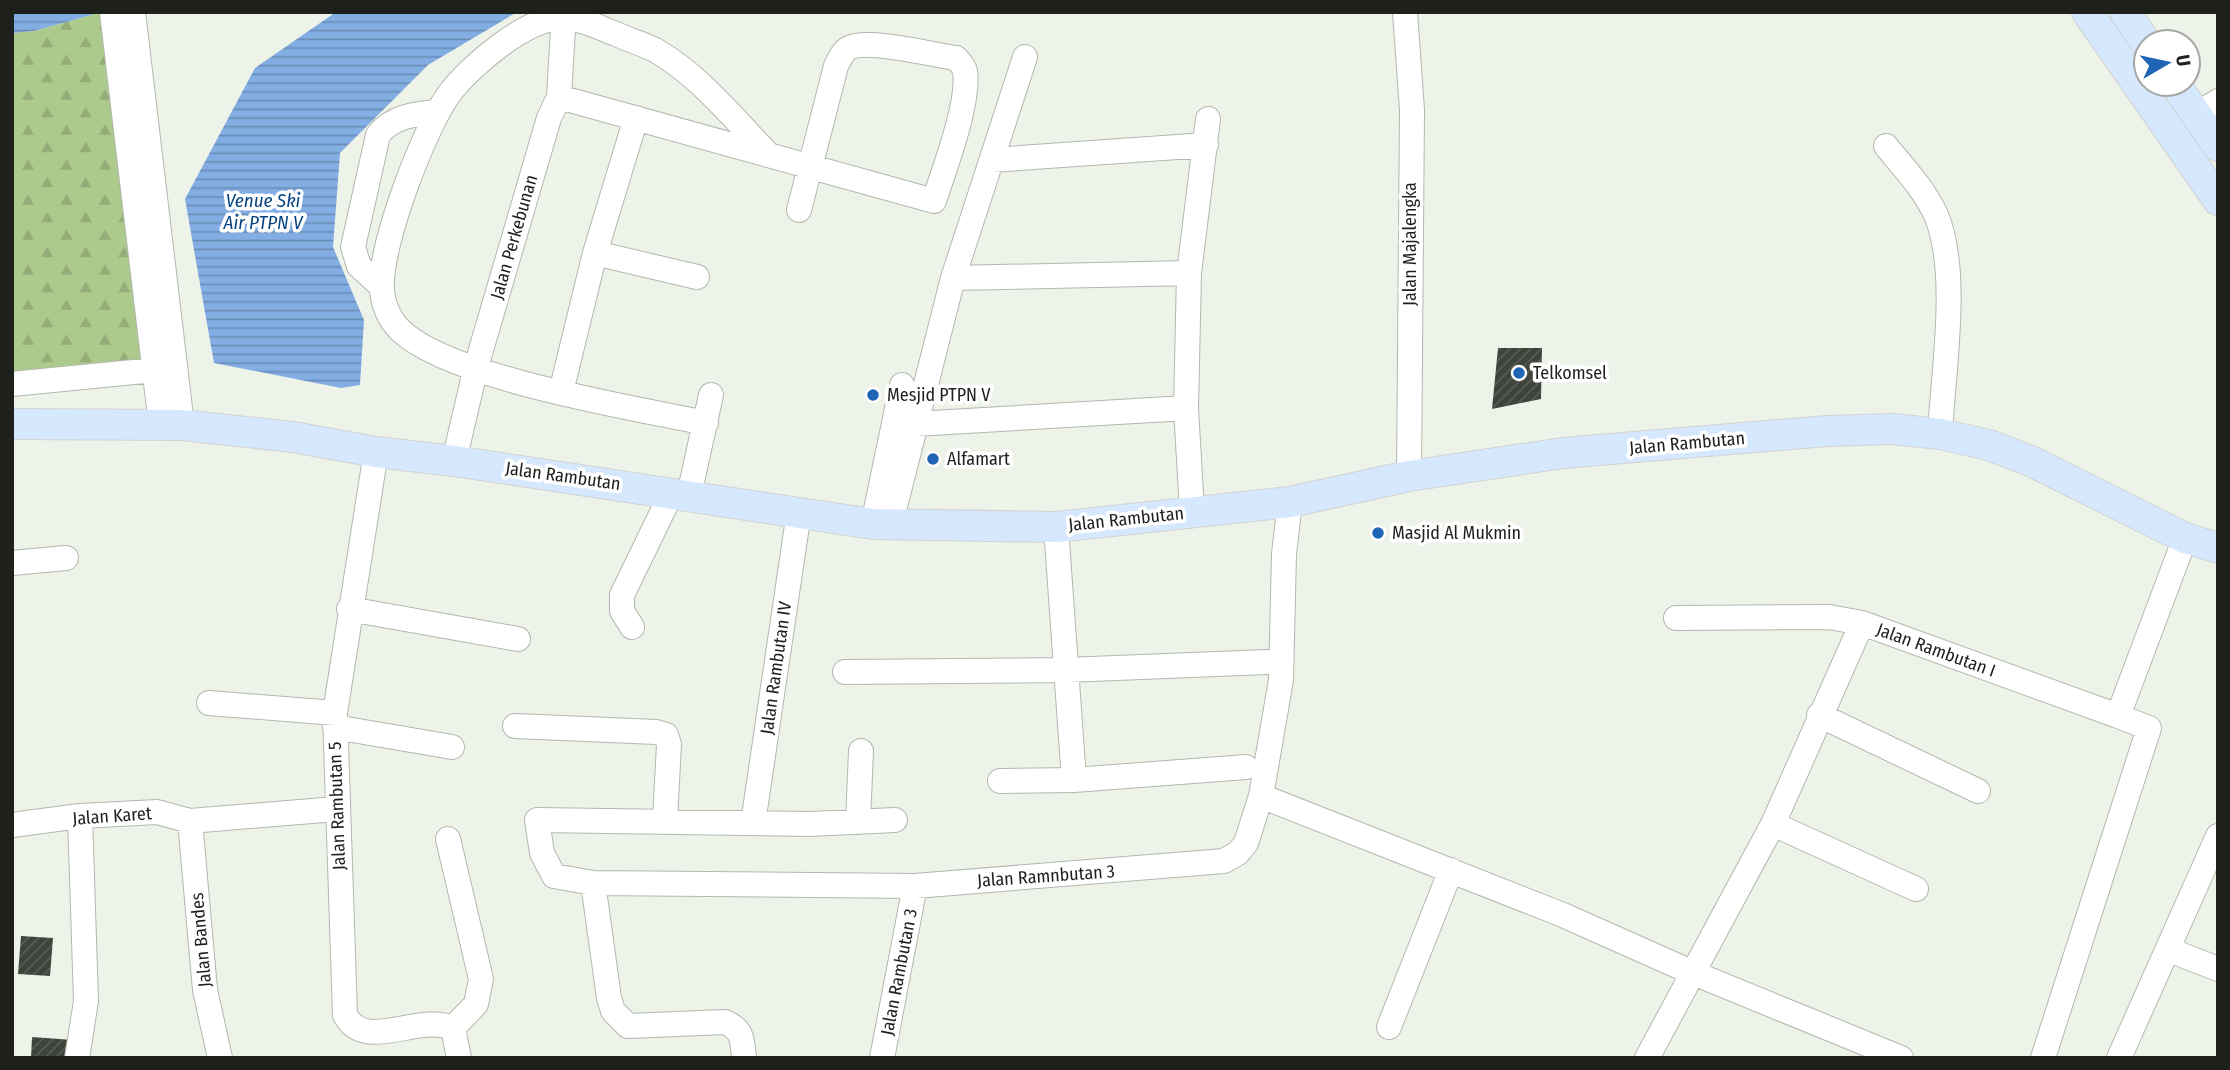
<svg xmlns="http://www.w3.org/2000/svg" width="2230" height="1070" font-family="'Fira Sans Condensed',sans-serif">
<defs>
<pattern id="forest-firs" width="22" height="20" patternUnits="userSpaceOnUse" patternTransform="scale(1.75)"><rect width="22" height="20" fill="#acca8c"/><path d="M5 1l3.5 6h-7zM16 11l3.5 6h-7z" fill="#94ad78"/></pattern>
<pattern id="water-rules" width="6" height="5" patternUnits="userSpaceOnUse" patternTransform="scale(1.75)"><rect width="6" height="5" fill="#83aee4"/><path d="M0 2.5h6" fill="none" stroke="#6b8db8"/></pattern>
<pattern id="building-hatch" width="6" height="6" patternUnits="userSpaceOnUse" patternTransform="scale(1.75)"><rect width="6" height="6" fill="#3f443b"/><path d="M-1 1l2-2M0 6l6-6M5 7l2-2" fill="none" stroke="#585c55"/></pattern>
</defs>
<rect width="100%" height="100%" fill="#eef3e9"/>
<path fill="url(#forest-firs)" d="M 102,12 L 154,370 L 12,384 L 12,33 L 34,31 Z"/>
<path fill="url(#water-rules)" d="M 12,12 L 102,12 L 34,31 L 12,33 Z
M 336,12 L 517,12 L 428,65 L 340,153 L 333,247 L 364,320 L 360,385 L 341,388 L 214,363 L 185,199 L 255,68 Z"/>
<path fill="url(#building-hatch)" d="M 1498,348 L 1542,348 L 1541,399 L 1492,409 Z
M 21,936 L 53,938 L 50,976 L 18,974 Z
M 32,1037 L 73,1040 L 71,1058 L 31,1058 Z"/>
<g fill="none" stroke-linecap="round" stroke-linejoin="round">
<defs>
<path id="minor" d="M 112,12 L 161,425
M 133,12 L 182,425
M 1405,12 L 1412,110 L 1409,476
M 559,97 L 934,201 C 944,170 970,102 965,71 C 964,66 959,62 956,58 C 934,55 866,38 849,48 C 843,51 839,60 836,66 L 799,210
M 2196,115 L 2218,101
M 1886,146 C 1904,168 1924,189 1936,215 C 1960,272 1943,371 1940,434
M 992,160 L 1206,145
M 595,253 L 636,118
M 953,278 L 1189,273
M 382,287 L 359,266 L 353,247 L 378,135 C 393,116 414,114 438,112
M 12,384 L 154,370
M 561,392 L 595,253 L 697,277
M 706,423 C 634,408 449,378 400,330 C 389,319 382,303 382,287 C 380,244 424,129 449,94 C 470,66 529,15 566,18 C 583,19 600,28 616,34 C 629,40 643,44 655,50 C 699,75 733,118 768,154
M 915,424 L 1186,408
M 376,452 L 335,713 L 345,1015 C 365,1053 417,1013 453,1028 L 459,1058
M 454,461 L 476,367 L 549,118 L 559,97 L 564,12
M 689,495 L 711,395
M 1192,511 L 1186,408 L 1189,273 L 1208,119
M 873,524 L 902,385
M 890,526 L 953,278 L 1025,57
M 1056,527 L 1074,780 L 1246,767
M 12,563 L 66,558
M 349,609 L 518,639
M 1676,618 L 1829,617 L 1862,623
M 632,627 L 622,611 L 622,595 L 672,492
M 845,672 L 1066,670 L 1267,662
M 209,703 L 335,713
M 1819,715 L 1978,791
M 515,726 L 656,732 L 666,735 L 669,744 L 665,820
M 335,727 L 452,747
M 1000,781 L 1074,780
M 1261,796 L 1563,915 L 1691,972 L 1901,1058
M 895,820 L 810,824 L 537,820 L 542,853 L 554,876 L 593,883 L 915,886 L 1224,861 L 1238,853 L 1246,843 L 1261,796 L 1281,680 L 1284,554 L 1290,502
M 190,821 L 205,990 L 220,1058
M 858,822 L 861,751
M 753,823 L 799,512
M 1773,824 L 1916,889
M 12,825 L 80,816 L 157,812 L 190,821 L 336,809
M 448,839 L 481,979 L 476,1004 L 453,1028
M 593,883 L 609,998 L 613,1011 L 628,1026 L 725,1022 C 743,1030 742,1039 744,1058
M 2169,950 L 2218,969
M 1389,1027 L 1451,870
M 77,1058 L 86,1001 L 80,816
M 882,1058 L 915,886
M 1647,1058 L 1773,824 L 1862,623 L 2118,716 L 2185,538
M 2043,1058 L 2149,728 L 2118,716
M 2119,1058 L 2218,836"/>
<path id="major" d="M 2087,12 L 2218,200
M 2125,12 L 2146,43
M 2175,84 L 2218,146
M 12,424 L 182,425 L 293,437 L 376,452 L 454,461 L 873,524 L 1056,527 L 1290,502 L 1409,476 L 1563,453 L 1827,431 L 1893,429 L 1940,434 L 1989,445 L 2033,462 L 2185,538 L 2218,548"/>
</defs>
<use href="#minor" stroke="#b3b8ae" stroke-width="26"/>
<use href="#major" stroke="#d2d2d2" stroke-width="32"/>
<use href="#minor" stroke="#fff" stroke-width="24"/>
<use href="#major" stroke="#d5e8fe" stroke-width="30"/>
</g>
<g fill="#1e65b5" stroke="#fff" stroke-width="2.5">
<circle cx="1519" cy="373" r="7"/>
<circle cx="873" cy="395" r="7"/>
<circle cx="933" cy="459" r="7"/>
<circle cx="1378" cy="533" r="7"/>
</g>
<g text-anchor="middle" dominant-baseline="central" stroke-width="7" stroke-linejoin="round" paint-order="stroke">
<g font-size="18" fill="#1e201c" stroke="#fff">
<text transform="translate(514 237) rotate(-74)">Jalan Perkebunan</text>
<text transform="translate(1410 244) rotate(-90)">Jalan Majalengka</text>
<text transform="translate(1687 443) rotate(-5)">Jalan Rambutan</text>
<text transform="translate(563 476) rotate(8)">Jalan Rambutan</text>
<text transform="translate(1126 519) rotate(-6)">Jalan Rambutan</text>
<text transform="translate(1936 650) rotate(20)">Jalan Rambutan I</text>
<text transform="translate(776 668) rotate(-82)">Jalan Rambutan IV</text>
<text transform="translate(337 806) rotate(-92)">Jalan Rambutan 5</text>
<text transform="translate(112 816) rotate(-4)">Jalan Karet</text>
<text transform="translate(1046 876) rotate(-4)">Jalan Ramnbutan 3</text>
<text transform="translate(201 940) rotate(-95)">Jalan Bandes</text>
<text transform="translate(899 972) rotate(-79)">Jalan Rambutan 3</text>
</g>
<g font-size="18" fill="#1e201c" stroke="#fff" text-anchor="start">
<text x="1533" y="373">Telkomsel</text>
<text x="887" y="395">Mesjid PTPN V</text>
<text x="947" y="459">Alfamart</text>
<text x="1392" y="533">Masjid Al Mukmin</text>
</g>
<g font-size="19" font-style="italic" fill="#064483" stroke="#fff">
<text x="263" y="200">Venue Ski<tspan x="263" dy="22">Air PTPN V</tspan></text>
</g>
</g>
<rect width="2230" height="1070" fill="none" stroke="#1e201c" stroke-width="28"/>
<g transform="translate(2167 63) rotate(81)"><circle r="33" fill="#ffffff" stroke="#a5a6a4" stroke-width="2"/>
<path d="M0-5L12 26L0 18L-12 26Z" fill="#1e65b5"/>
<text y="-10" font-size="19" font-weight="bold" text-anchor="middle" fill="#1e201c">U</text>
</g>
</svg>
